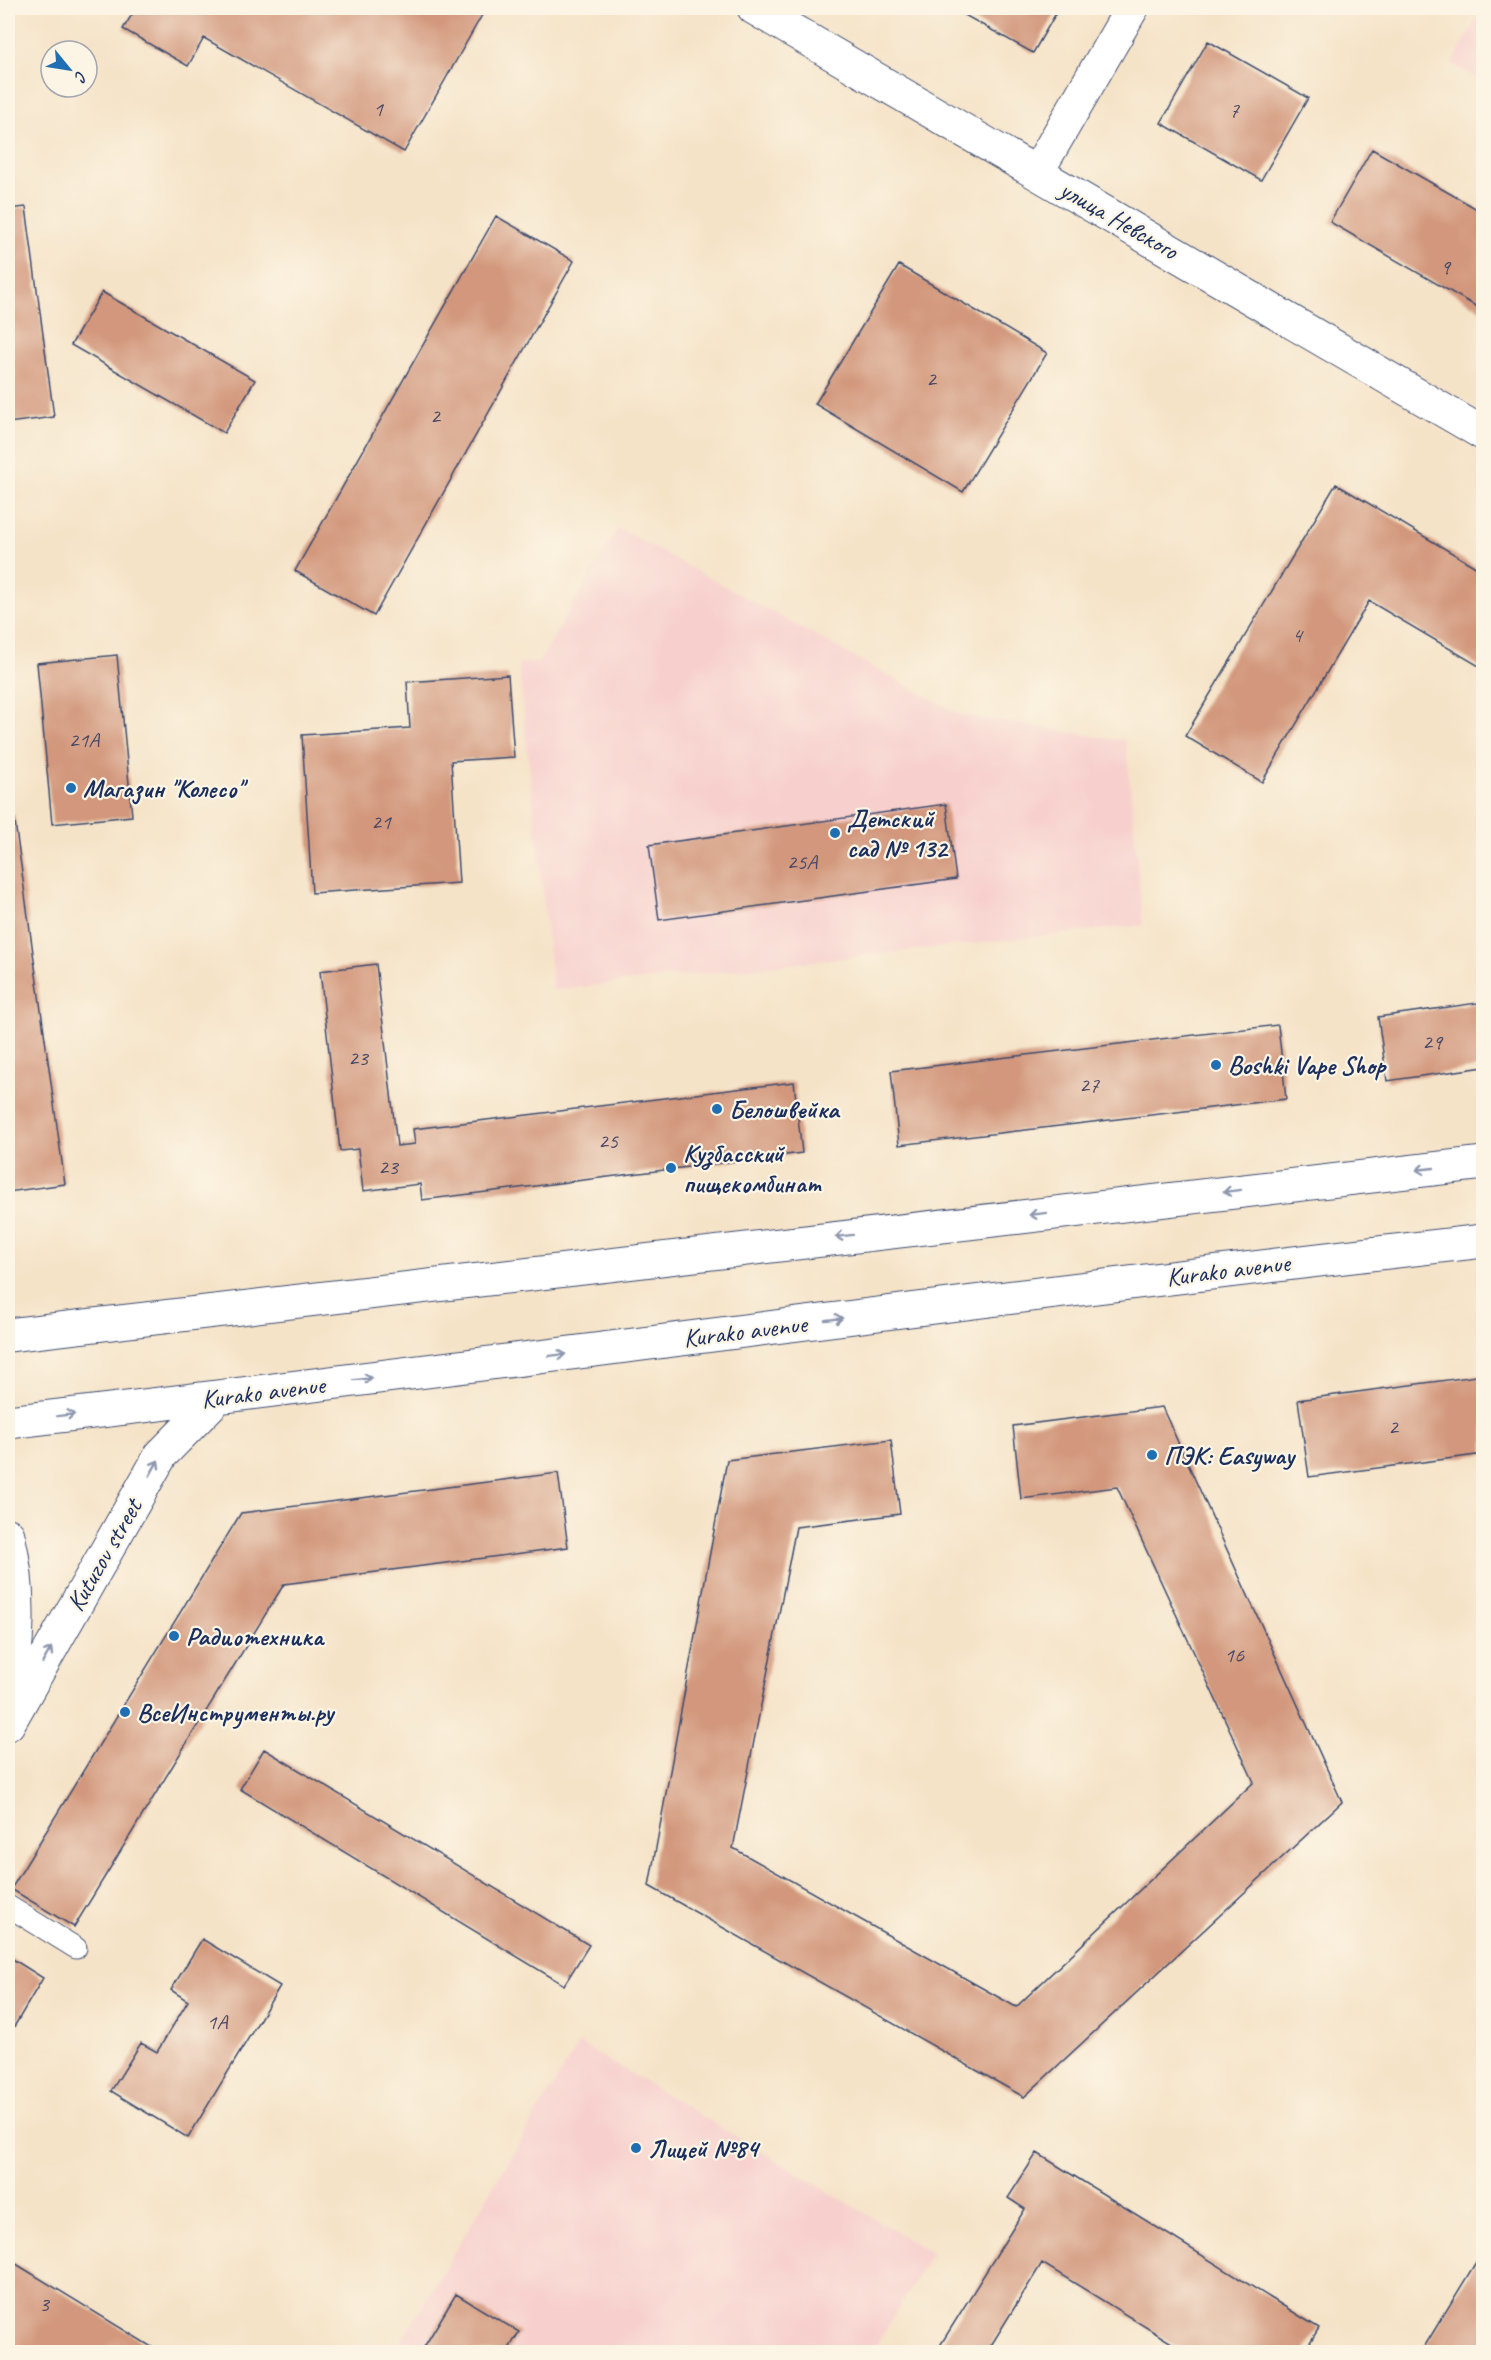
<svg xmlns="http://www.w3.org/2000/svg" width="1491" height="2360" font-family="Caveat,sans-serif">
<rect width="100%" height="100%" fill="#fcf5e5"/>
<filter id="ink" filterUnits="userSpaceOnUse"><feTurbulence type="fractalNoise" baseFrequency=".0167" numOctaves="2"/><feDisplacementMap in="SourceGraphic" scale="12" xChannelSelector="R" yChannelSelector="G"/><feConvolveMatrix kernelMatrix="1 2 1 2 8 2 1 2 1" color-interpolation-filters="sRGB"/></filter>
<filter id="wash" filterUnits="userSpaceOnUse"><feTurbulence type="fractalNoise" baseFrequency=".008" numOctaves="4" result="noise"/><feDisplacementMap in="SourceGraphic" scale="24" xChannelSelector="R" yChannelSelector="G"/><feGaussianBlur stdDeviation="1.35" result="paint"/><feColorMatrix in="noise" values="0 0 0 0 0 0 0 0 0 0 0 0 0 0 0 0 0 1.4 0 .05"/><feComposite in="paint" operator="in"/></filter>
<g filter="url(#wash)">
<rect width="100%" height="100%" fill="#f5e3c8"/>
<path fill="#f7d0cd" d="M 1483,9 L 1483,83 L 1452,63 Z
M 618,528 L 961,715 L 1126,741 L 1143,925 L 553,990 L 518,663 L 539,662 Z
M 579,2043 L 932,2253 L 872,2352 L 395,2352 Z"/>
<g id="blocks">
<path fill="#d2977c" d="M 136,8 L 370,8 L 376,11 L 378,8 L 486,8 L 404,152 L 204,38 L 188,66 L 123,29 Z
M 952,8 L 1059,8 L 1033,53 Z
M 1208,41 L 1308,98 L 1261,180 L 1161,123 Z
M 1372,149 L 1484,213 L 1484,311 L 1330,222 Z
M 26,207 L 54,417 L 8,423 L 8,209 Z
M 496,216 L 574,261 L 374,616 L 295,571 Z
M 899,265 L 1047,353 L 963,492 L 815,404 Z
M 102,292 L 255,380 L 224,433 L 71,345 Z
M 1336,484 L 1484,572 L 1484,669 L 1369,601 L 1262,782 L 1185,736 Z
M 117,655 L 132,816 L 52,824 L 37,663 Z
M 508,675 L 514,757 L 451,761 L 459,883 L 312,893 L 302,735 L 410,728 L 407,682 Z
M 946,804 L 956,879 L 659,920 L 649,845 Z
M 14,815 L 65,1184 L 8,1192 L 8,816 Z
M 376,964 L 397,1146 L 415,1144 L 413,1129 L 794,1082 L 802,1153 L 422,1200 L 420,1184 L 363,1191 L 358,1149 L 340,1151 L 320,971 Z
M 1484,1002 L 1484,1067 L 1387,1081 L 1378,1017 Z
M 1278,1025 L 1286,1099 L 899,1145 L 891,1071 Z
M 1484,1375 L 1484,1454 L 1309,1477 L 1298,1400 Z
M 1162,1407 L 1342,1802 L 1024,2097 L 649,1886 L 727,1460 L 891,1440 L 900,1514 L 796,1527 L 733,1848 L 1016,2007 L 1254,1782 L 1117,1487 L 1021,1499 L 1013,1426 Z
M 558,1473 L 568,1547 L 284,1584 L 74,1927 L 11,1889 L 241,1513 Z
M 264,1749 L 589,1945 L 564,1985 L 240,1789 Z
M 202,1939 L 280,1986 L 188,2138 L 111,2091 L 141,2043 L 157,2052 L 188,2001 L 171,1990 Z
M 8,1956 L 43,1978 L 8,2037 Z
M 1037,2153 L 1319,2328 L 1304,2352 L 1186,2352 L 1042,2263 L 987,2352 L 936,2352 L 1025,2209 L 1008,2198 Z
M 1484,2249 L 1484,2352 L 1421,2352 Z
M 8,2259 L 160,2352 L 14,2352 L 8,2348 Z
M 456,2294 L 519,2332 L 507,2352 L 421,2352 Z"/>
</g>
</g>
<g filter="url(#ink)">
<use href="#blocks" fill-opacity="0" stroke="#3c4a6e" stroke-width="1.5"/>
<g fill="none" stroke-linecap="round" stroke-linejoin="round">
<defs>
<path id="service" d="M 8,1906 L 76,1948"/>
<path id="minor" d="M 754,8 L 1484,434
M 1037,172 L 1132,8"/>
<path id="secondary" d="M 8,1335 L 1484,1163
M 8,1422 C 500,1365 991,1296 1484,1241
M 8,1535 C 22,1593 18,1648 8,1706
M 8,1724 L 161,1455 L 217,1398"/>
</defs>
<use href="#service" stroke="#3c4a6e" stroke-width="23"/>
<use href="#minor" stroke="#3c4a6e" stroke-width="35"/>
<use href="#secondary" stroke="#3c4a6e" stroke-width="35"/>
<use href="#service" stroke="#fff" stroke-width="21"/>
<use href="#minor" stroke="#fff" stroke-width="33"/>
<use href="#secondary" stroke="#fff" stroke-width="33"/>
</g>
<defs><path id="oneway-shaft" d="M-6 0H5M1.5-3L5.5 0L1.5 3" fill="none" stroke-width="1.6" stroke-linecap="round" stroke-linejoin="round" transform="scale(1.5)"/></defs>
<g stroke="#8d97ae">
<use href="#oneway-shaft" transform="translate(1425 1169) rotate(174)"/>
<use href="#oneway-shaft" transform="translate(1232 1191) rotate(173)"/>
<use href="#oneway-shaft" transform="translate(1038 1214) rotate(173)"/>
<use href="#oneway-shaft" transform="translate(844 1236) rotate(173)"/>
<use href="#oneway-shaft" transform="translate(834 1319) rotate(-7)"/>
<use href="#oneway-shaft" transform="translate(557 1355) rotate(-7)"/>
<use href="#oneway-shaft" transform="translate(363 1379) rotate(-7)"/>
<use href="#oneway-shaft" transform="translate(66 1415) rotate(-7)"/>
<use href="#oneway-shaft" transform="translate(154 1468) rotate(-61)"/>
<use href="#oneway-shaft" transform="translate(47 1655) rotate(-60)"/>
</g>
</g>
<g fill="#1f6fb2" stroke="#fcf5e5" stroke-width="2">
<circle cx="71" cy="788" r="6"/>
<circle cx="835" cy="833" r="6"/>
<circle cx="1216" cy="1065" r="6"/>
<circle cx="717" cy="1109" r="6"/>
<circle cx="671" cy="1168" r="6"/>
<circle cx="1152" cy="1455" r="6"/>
<circle cx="174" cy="1636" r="6"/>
<circle cx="125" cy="1712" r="6"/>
<circle cx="636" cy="2148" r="6"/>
</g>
<g text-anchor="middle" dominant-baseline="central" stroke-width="4.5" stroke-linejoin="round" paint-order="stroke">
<g font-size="22" fill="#494966">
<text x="378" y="109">1</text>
<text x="1234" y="110">7</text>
<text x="1445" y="267">9</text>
<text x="931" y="379">2</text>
<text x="435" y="416">2</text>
<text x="1297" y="635">4</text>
<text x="84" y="740">21А</text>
<text x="381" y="822">21</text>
<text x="802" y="862">25А</text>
<text x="1432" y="1042">29</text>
<text x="358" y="1058">23</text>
<text x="1089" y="1085">27</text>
<text x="608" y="1141">25</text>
<text x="388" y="1167">23</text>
<text x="1393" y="1427">2</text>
<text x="1234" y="1655">16</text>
<text x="217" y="2022">1А</text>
<text x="44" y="2304">3</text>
</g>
<g font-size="26" fill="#1b2f5e" stroke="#fcf5e5">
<text transform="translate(1119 220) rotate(30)">улица Невского</text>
<text transform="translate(1228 1270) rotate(-7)">Kurako avenue</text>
<text transform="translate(745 1331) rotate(-7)">Kurako avenue</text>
<text transform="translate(263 1392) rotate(-7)">Kurako avenue</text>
<text transform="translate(104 1555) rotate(-60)">Kutuzov street</text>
</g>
<g font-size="26" font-weight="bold" fill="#1b2f5e" stroke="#fcf5e5" text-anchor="start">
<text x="83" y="788">Магазин "Колесо"</text>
<text x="847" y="818">Детский<tspan x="847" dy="30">сад № 132</tspan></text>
<text x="1228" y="1065">Boshki Vape Shop</text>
<text x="729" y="1109">Белошвейка</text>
<text x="683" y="1153">Кузбасский<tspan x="683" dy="30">пищекомбинат</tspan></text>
<text x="1164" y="1455">ПЭК: Easyway</text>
<text x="186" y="1636">Радиотехника</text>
<text x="137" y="1712">ВсеИнструменты.ру</text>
<text x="648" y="2148">Лицей №84</text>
</g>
</g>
<rect width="1491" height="2360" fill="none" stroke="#fcf5e5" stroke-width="30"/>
<g transform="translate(69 69) rotate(120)"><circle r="28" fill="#fcf5e5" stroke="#a2a6af" stroke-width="1.5"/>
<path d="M0-4.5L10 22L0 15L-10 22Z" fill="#1f6fb2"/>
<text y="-9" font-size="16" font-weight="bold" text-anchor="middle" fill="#1b2f5e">С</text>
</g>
</svg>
